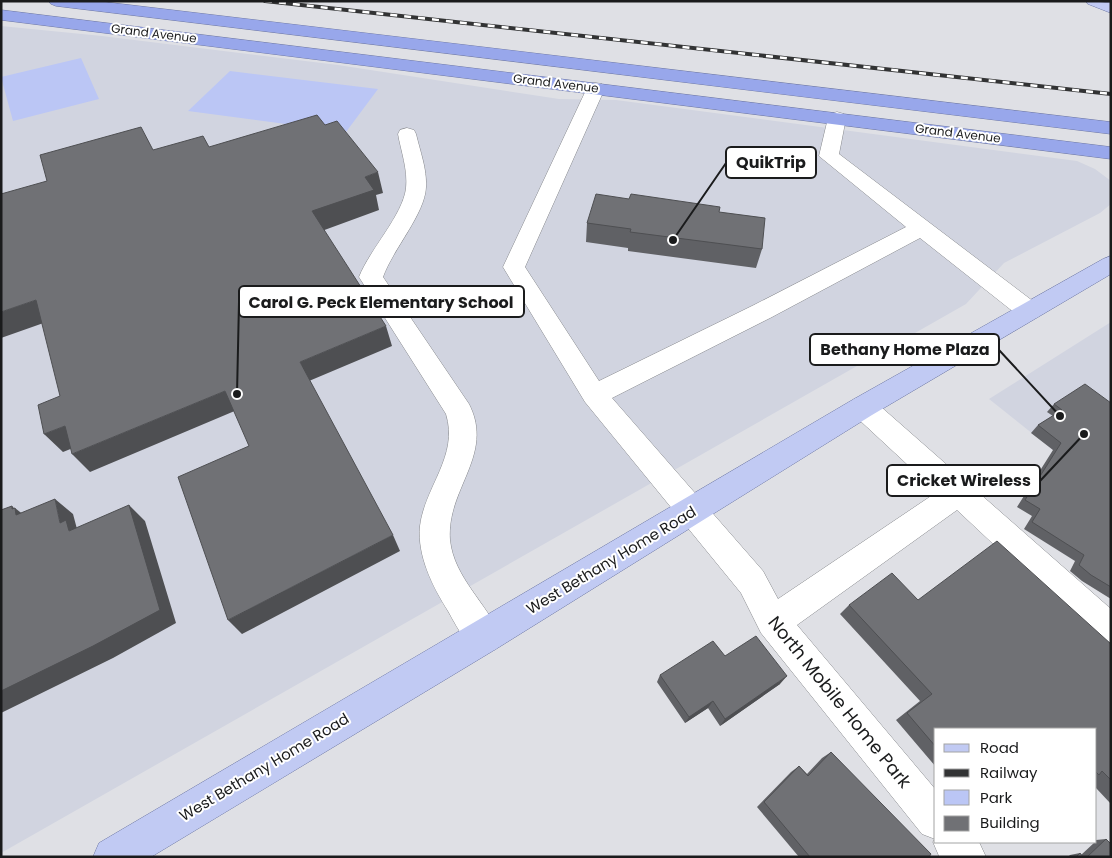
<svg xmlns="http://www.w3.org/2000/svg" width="1112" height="858" font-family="Poppins,sans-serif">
<rect width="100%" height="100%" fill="#dfe0e5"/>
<path fill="#d1d4e0" d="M 1,26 L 102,36 L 338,65 L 559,99 L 616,100 L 1077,161 L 1095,169 L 1111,181 L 1111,204 L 1100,213 L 1004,263 L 966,304 L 1,853 Z
M 1111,322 L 1111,496 L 989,399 Z"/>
<path fill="#bbc6f5" d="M 81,58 L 99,99 L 13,121 L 1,77 Z
M 230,71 L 378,89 L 346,132 L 188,111 Z"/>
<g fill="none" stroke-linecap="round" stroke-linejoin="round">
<defs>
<path id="minor" d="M 596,83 L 602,84 L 605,88 L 525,267 L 599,381 L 754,305 L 906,227 L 819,156 L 828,118 L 830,114 L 837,112 L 844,114 L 846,118 L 839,154 L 1038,305 L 1041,311 L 1038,317 L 1029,320 L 1020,317 L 920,238 L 772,317 L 612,398 L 763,571 L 778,599 L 937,492 L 854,415 L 850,407 L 854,399 L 863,396 L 872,399 L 1111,609 L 1111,647 L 1099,643 L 957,510 L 797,625 L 936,790 L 936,842 L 979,842 L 986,857 L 939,856 L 933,842 L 935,839 L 922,834 L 761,633 L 741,593 L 585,402 L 503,267 L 587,88 L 590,84 Z
M 407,128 L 414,130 L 416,134 C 420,151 427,169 426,187 C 425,214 393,249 383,277 L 469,404 C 495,455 446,489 450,540 C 454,578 487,603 501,637 L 496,649 L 484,654 C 481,652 476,651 473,649 C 466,644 453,620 448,611 C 433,587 417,556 420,526 C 425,486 459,456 446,414 L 359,277 C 370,249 403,215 406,188 C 408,170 401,151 398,134 L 400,130 Z"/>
<path id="major" d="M 1086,1 L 1111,3 L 1111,13 L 1088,4 Z
M 1111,256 L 1111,274 L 872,415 L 496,649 L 151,857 L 93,857 L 99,843 L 854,399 L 1103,259 Z"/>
<path id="highway" d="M 49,1 L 96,1 L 1111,122 L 1111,134 L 56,6 L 51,4 Z
M 1,10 L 1111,147 L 1111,159 L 1,20 Z"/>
</defs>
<use href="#minor" stroke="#86888c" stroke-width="1"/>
<use href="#major" stroke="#6c76a3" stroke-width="1"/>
<use href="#highway" stroke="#6c76a3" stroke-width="1"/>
<use href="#minor" fill="#fff" fill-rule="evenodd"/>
<use href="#major" fill="#c1caf3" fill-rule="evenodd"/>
<use href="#highway" fill="#98a7eb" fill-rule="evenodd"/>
<defs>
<path id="rail" d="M 265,1 L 1111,94"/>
</defs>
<use href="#rail" stroke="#323334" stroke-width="4"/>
<use href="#rail" stroke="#fff" stroke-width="2.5" stroke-dasharray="7" stroke-linecap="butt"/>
</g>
<path fill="#606165" d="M 719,212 L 762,249 L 756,268 L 628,251 L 628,248 L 586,242 L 587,223 Z
M 1111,403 L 1111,599 L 1082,581 L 1070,571 L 1075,561 L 1024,529 L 1032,516 L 1017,507 L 1053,450 L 1031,433 L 1038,425 L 1053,416 L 1047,412 L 1054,404 Z
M 918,600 L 1111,644 L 1111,804 L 1096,788 L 1096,729 L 936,729 L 936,767 L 896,720 L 920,701 L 840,614 L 849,605 Z
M 725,656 L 780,684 L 720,726 L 708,708 L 685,723 L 657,682 L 660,675 Z
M 831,752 L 929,857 L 799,857 L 757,807 L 791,772 L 799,766 L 807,774 L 822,758 Z
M 1106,839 L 1111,857 L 1068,857 L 1070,855 L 1080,853 L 1081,855 L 1095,842 L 1096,842 L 1096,840 Z"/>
<path fill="#4e4f52" d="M 378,172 L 383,193 L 376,195 L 379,210 L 319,232 L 312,211 L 365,177 Z
M 36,300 L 52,320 L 1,338 L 1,312 Z
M 386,326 L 392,346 L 309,381 L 300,362 Z
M 225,391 L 237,410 L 90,472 L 72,454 Z
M 65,426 L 83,444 L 63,452 L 44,434 Z
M 55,499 L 73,514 L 77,529 L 88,546 L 60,523 Z
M 129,505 L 145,521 L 176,623 L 113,658 L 1,713 L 1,691 Z
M 12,506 L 15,509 L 15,508 L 35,524 L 16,515 L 12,509 Z
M 393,535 L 400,551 L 242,634 L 228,620 Z
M 787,676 L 780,684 L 720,726 L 725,719 Z
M 713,701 L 708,708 L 685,723 L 689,717 Z"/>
<path fill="#707175" stroke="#4e4f52" d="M 317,115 L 325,125 L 337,121 L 378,172 L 365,177 L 374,190 L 312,211 L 386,326 L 300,362 L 393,535 L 228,620 L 178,477 L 249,446 L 225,391 L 72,454 L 65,426 L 44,434 L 38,405 L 60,396 L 36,300 L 1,312 L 1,194 L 47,181 L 40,155 L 141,127 L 153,150 L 203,136 L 209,147 Z
M 596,194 L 629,199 L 631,194 L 720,207 L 719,212 L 765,218 L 762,249 L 630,232 L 631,229 L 587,223 Z
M 1085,384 L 1111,403 L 1111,587 L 1091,575 L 1079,565 L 1084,555 L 1032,522 L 1040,509 L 1025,500 L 1061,443 L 1038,425 L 1062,410 L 1054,404 Z
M 55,499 L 60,523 L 66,520 L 69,531 L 129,505 L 160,610 L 93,646 L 1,691 L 1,510 L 12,506 L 12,509 L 15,508 L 16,515 Z
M 997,541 L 1111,644 L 1111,780 L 1102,771 L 1099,775 L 1096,772 L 1096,729 L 936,729 L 936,747 L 907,713 L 932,694 L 849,605 L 892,573 L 918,600 Z
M 756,636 L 787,676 L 725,719 L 713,701 L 689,717 L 660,675 L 713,641 L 725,656 Z
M 831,752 L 931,854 L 929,857 L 810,857 L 764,802 L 799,766 L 808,776 Z
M 1106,839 L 1111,844 L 1111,857 L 1087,857 Z
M 1080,853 L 1083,857 L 1076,857 Z"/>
<g text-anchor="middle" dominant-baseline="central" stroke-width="4" stroke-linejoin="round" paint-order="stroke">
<g font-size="12" fill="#1a1b1c" stroke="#fff">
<text transform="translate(154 33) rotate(7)">Grand Avenue</text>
<text transform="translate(556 83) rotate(7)">Grand Avenue</text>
<text transform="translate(958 133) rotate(7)">Grand Avenue</text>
</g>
<g font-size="15" fill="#1a1b1c" stroke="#fff">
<text transform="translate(611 560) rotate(-31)">West Bethany Home Road</text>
<text transform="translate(264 767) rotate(-31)">West Bethany Home Road</text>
</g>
<g font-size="18" fill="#1a1b1c" stroke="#fff">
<text transform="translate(840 702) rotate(51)">North Mobile Home Park</text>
</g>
</g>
<path fill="none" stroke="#1a1b1c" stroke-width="2" d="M673 240L726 163M237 394L239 302M1060 416L999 350M1084 434L1040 481"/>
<g fill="#1a1b1c" stroke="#fff" stroke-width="2">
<circle cx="673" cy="240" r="5"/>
<circle cx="237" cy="394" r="5"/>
<circle cx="1060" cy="416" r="5"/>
<circle cx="1084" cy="434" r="5"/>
</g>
<g fill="#fff" stroke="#1a1b1c" stroke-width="2">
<rect x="726" y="147" width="90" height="31" rx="5"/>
<rect x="239" y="286" width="285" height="31" rx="5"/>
<rect x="810" y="334" width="189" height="31" rx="5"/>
<rect x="887" y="465" width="153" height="31" rx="5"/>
</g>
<g font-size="16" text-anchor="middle" font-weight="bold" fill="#1a1b1c">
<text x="771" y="168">QuikTrip</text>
<text x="381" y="308">Carol G. Peck Elementary School</text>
<text x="905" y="355">Bethany Home Plaza</text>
<text x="964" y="486">Cricket Wireless</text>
</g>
<rect width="1112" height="858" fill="none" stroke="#1a1b1c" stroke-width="5"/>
<rect x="934" y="728" width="162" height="115" fill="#ffffff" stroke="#a3a4a4"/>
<rect x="944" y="744" width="25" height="8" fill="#c1caf3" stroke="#a3a4a4"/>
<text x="980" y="753" font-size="15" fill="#1a1b1c">Road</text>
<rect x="944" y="769" width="25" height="8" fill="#323334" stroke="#a3a4a4"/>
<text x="980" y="778" font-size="15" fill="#1a1b1c">Railway</text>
<rect x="944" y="790" width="25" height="15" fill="#bbc6f5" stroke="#a3a4a4"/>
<text x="980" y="803" font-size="15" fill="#1a1b1c">Park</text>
<rect x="944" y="816" width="25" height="15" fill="#707175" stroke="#a3a4a4"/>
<text x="980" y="828" font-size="15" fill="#1a1b1c">Building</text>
</svg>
